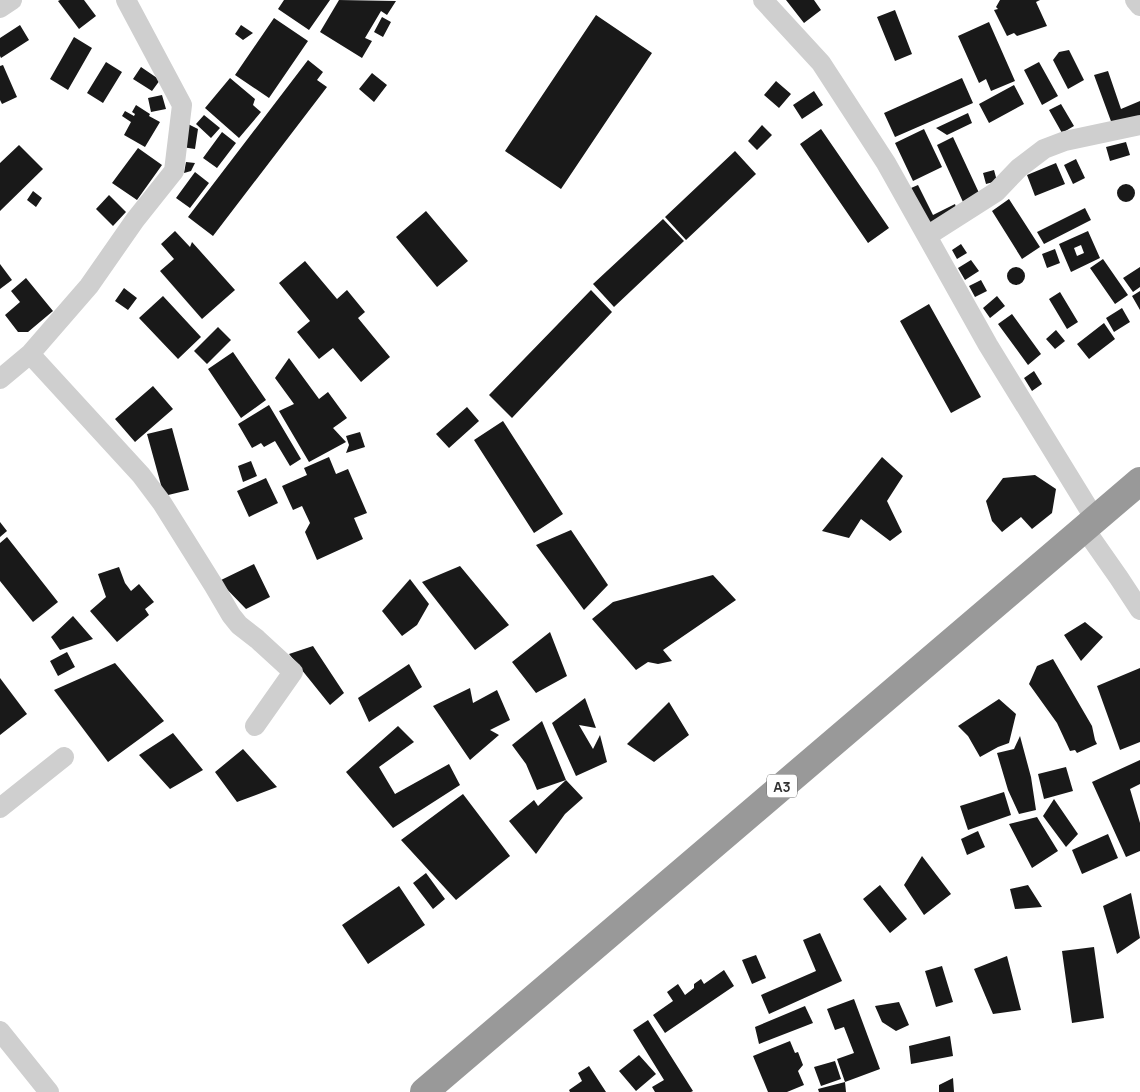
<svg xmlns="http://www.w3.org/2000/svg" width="1140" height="1092" font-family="Manrope,sans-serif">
<rect width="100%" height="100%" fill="#fff"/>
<path fill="#191919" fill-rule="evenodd" d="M 60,0 L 84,0 L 96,16 L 79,29 L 58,1 Z
M 284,0 L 330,0 L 309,30 L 278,9 Z
M 339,0 L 396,1 L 387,15 L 381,11 L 365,38 L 372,41 L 362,58 L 320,32 Z
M 786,0 L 814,0 L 821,10 L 804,23 Z
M 1000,0 L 1040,0 L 1036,2 L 1047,26 L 1017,36 L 1014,33 L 1007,36 L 994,10 L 998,9 L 996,7 Z
M 895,10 L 912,54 L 895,61 L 877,17 Z
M 596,15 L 652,53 L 561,189 L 505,151 Z
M 382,17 L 391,22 L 383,37 L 374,32 Z
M 274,18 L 308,41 L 269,98 L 235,75 Z
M 989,22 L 1015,81 L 991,91 L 986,79 L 979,83 L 958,36 Z
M 20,25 L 29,40 L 1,58 L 0,56 L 0,38 Z
M 241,25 L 253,33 L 243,40 L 235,34 Z
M 74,37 L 92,48 L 68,90 L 50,79 Z
M 1069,50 L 1084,80 L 1068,89 L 1053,60 L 1059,52 Z
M 308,60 L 323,72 L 317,80 L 327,87 L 213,236 L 188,217 Z
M 106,62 L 122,72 L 103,103 L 87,93 Z
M 1039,62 L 1058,96 L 1042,105 L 1024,70 Z
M 3,65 L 17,97 L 2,104 L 0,100 L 0,66 Z
M 141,67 L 160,80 L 152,91 L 133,79 Z
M 1108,71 L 1121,109 L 1140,101 L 1140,116 L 1112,124 L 1094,75 Z
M 372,73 L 387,85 L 374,102 L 359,89 Z
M 230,78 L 255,99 L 253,105 L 261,112 L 239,138 L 205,108 Z
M 962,78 L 973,103 L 895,137 L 884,113 Z
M 776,81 L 791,94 L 779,108 L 764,95 Z
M 1014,85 L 1024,104 L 989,123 L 979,104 Z
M 814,91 L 823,105 L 802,119 L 793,105 Z
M 162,95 L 166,109 L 151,112 L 148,98 Z
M 1061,104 L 1074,126 L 1062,133 L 1049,110 Z
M 136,105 L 150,114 L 149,116 L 160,122 L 145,147 L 124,135 L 131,122 L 122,116 L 125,111 L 134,116 L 135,114 L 132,112 Z
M 968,113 L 972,123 L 947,135 L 936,128 Z
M 204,115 L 220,128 L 211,138 L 196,124 Z
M 186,123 L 198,129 L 195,149 L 182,147 Z
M 762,125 L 772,135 L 757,150 L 748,141 Z
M 821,129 L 889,228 L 868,243 L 800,144 Z
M 924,129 L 942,167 L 913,181 L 895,143 Z
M 222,132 L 236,143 L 217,168 L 203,158 Z
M 953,137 L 980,195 L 963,202 L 937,145 Z
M 1126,142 L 1130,155 L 1110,161 L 1106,147 Z
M 19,145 L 43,169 L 0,211 L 0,163 Z
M 138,148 L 162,165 L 137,200 L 112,183 Z
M 735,151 L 756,174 L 686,240 L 665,217 Z
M 1076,159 L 1085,178 L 1073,184 L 1064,165 Z
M 186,162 L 195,163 L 191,171 L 184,173 Z
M 1056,163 L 1065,184 L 1035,196 L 1027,175 Z
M 994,170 L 997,181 L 986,184 L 983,173 Z
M 195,172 L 209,183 L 190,208 L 176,198 Z
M1117 193a9 9 0 1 1 18 0a9 9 0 1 1-18 0Z
M 918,185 L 933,215 L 955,204 L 957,211 L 929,225 L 911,188 Z
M 33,191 L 42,198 L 36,207 L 27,200 Z
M 109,195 L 126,212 L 113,226 L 96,209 Z
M 1009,199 L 1040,247 L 1022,259 L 992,211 Z
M 1085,208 L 1091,220 L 1044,244 L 1037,232 Z
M 426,211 L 468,261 L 437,287 L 396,237 Z
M 663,219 L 684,241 L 614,307 L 593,284 Z
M 175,231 L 190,247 L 192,242 L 235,290 L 202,319 L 160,271 L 174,259 L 161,244 Z
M 1088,231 L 1100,258 L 1071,272 L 1059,244 ZM 1081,245 L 1084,253 L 1077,256 L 1074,248 Z
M 961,244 L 967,253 L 957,259 L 952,250 Z
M 1055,249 L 1060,263 L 1047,268 L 1042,254 Z
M 1103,259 L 1128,295 L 1115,304 L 1090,268 Z
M 971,260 L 979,271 L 965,280 L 958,268 Z
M 305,261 L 337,299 L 347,290 L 365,312 L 358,318 L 390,357 L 361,382 L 333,348 L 319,359 L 297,332 L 310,321 L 279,283 Z
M 0,264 L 12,280 L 0,289 Z
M 1140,267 L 1140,287 L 1133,292 L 1123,278 Z
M1007 276a9 9 0 1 1 18 0a9 9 0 1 1-18 0Z
M 26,278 L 53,311 L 28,332 L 18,332 L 5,315 L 20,302 L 11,291 Z
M 981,280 L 987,291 L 975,297 L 969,286 Z
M 124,288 L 137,298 L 128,310 L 115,301 Z
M 591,290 L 612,312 L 512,418 L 489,395 Z
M 1140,291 L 1140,310 L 1132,296 Z
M 1060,292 L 1078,322 L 1067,329 L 1049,299 Z
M 163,296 L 201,337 L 178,359 L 139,318 Z
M 997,296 L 1005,306 L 990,318 L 983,308 Z
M 929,304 L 981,397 L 951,413 L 900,321 Z
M 1122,308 L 1130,322 L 1114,332 L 1106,318 Z
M 1012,314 L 1041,354 L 1028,365 L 998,324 Z
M 1104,323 L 1115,339 L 1089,359 L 1077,344 Z
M 218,327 L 231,340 L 207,364 L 194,351 Z
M 1056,330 L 1065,341 L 1055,349 L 1046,339 Z
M 233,352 L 266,400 L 241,418 L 208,369 Z
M 289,358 L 319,399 L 328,392 L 347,418 L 333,428 L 346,442 L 309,462 L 279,411 L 294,404 L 275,378 Z
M 1034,371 L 1042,384 L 1032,391 L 1024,378 Z
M 153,386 L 173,409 L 135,442 L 115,419 Z
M 269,405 L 301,459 L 290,466 L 275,441 L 264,447 L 261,443 L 252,448 L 238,424 Z
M 467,407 L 479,421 L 449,448 L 436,434 Z
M 503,421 L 563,514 L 534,533 L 474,440 Z
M 172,428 L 189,490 L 164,496 L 147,434 Z
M 360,432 L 365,447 L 346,453 L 349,445 L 346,436 Z
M 329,457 L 336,474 L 348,469 L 367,513 L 354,518 L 363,539 L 317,560 L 305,532 L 310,523 L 302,506 L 293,510 L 282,486 L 307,475 L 304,468 Z
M 882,457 L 903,476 L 887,501 L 902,532 L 890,541 L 861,519 L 849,538 L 822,531 Z
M 251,461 L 257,476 L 243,482 L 238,466 Z
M 1035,475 L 1056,489 L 1052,513 L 1032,529 L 1021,517 L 1002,532 L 992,521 L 986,501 L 1003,478 Z
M 266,478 L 278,503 L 249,517 L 237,491 Z
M 0,522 L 7,531 L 0,537 Z
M 571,530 L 608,585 L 584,610 L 536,545 Z
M 7,537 L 58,602 L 33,622 L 0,581 L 0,543 Z
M 254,564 L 270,597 L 246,609 L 219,581 Z
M 460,566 L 509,625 L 475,650 L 422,582 Z
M 119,567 L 125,583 L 131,591 L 139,584 L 154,602 L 145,609 L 149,615 L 117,642 L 90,611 L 106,597 L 98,574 Z
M 713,575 L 736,600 L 663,650 L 672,661 L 658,664 L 648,662 L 636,670 L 592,619 L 613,602 Z
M 410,579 L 429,604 L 417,625 L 402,636 L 382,611 Z
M 73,616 L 93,639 L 60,650 L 51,637 Z
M 1085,622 L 1103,637 L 1081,661 L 1064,635 Z
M 550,632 L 567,676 L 536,693 L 512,662 Z
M 313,646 L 344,693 L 330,705 L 289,654 Z
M 67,652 L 75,667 L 58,676 L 50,661 Z
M 1053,659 L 1092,726 L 1095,740 L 1097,744 L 1077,753 L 1075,750 L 1070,751 L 1057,723 L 1029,684 L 1037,666 Z
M 115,663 L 164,721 L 108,762 L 54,690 Z
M 409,664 L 422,687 L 369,722 L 358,698 Z
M 1140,668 L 1140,742 L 1120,750 L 1097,686 Z
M 0,678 L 27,714 L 0,735 Z
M 470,688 L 473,703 L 497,690 L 510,720 L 490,730 L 499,735 L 470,760 L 433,706 Z
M 585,698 L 596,728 L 579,725 L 593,749 L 600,735 L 607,762 L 576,776 L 552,723 Z
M 999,699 L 1016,714 L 1009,743 L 998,747 L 980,757 L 968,736 L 958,726 Z
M 669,702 L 689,735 L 654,762 L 627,744 Z
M 542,721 L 566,780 L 537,790 L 526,764 L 512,745 Z
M 398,726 L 414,742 L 379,767 L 395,794 L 449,764 L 460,785 L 393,828 L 346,772 Z
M 173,733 L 203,770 L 170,789 L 139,755 Z
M 1020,736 L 1031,777 L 1036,810 L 1019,814 L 1008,790 L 997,753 L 1014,749 Z
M 243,749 L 277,787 L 237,802 L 215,772 Z
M 1140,760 L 1140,784 L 1130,789 L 1140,823 L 1140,851 L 1126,857 L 1092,782 Z
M 1066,767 L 1073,791 L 1044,799 L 1038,774 Z
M 566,780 L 583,798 L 565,814 L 536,854 L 509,821 L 534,800 L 538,806 Z
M 1004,792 L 1011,815 L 968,830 L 960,806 Z
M 463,794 L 510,856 L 456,900 L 401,840 Z
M 1054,799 L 1078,834 L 1066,847 L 1043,816 Z
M 1037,817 L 1058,851 L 1032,868 L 1009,824 Z
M 978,831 L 985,847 L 967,855 L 961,839 Z
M 1108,834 L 1118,858 L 1082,874 L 1072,850 Z
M 922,856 L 951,894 L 924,915 L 904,885 Z
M 426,873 L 445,899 L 433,909 L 413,883 Z
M 880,885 L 907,919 L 890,933 L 863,899 Z
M 1028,885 L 1042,907 L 1015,909 L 1010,889 Z
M 399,886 L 425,925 L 368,964 L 342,925 Z
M 1131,893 L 1140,938 L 1117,954 L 1103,906 Z
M 820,933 L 842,981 L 769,1014 L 761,995 L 816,971 L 803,940 Z
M 1094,947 L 1104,1018 L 1072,1023 L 1062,951 Z
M 756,955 L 766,978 L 752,984 L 742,960 Z
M 1007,956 L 1021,1010 L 993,1014 L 974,969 Z
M 942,966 L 953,1002 L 936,1007 L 925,971 Z
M 724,970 L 734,986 L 665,1033 L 653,1015 L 673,1001 L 667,992 L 678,984 L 685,995 L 694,988 L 694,984 L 701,979 L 704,984 Z
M 854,999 L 880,1069 L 845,1082 L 846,1092 L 819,1092 L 818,1089 L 845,1082 L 837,1059 L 854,1053 L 844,1027 L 835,1030 L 827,1009 Z
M 899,1002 L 909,1025 L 896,1031 L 882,1022 L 875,1006 Z
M 805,1006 L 813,1023 L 759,1044 L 755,1027 Z
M 648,1020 L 693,1091 L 691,1092 L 655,1092 L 652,1087 L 664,1080 L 633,1030 Z
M 950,1036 L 953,1056 L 911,1064 L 909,1046 Z
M 790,1041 L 795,1053 L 798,1052 L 803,1065 L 798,1071 L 804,1085 L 787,1092 L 768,1092 L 753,1056 Z
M 639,1055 L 656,1074 L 636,1091 L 619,1071 Z
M 835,1061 L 841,1079 L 821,1086 L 814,1067 Z
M 589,1066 L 606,1092 L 570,1092 L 569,1090 L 582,1081 L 578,1073 Z
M 953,1078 L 954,1092 L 939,1092 L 939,1085 Z"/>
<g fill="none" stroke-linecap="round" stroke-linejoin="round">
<path stroke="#cfcfcf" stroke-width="20" d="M 763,0 L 821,63 L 886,163 L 988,345 L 1095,519
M 1135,0 L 1140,6
M 0,8 L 12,0
M 927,236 L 996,192 L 1019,168 L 1044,149 L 1065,141 L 1140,125
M 30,354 L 141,475 L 162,503 L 214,586 L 231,615 L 239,625 L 257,639 L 293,672 L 255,726
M 0,379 L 30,354 L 89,286 L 135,220 L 174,171 L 182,105 L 126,0
M 1084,528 L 1119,578 L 1140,610
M 0,808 L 64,757
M 0,1031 L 49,1092"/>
<path stroke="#999" stroke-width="28" d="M 424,1092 L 1140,481"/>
</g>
<g text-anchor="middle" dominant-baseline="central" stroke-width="5" stroke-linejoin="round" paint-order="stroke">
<rect fill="#fff" stroke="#707070" stroke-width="1" x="767" y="774.5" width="30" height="23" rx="4"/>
<g font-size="14" font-weight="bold" fill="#323232">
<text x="782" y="786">A3</text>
</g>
</g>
</svg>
